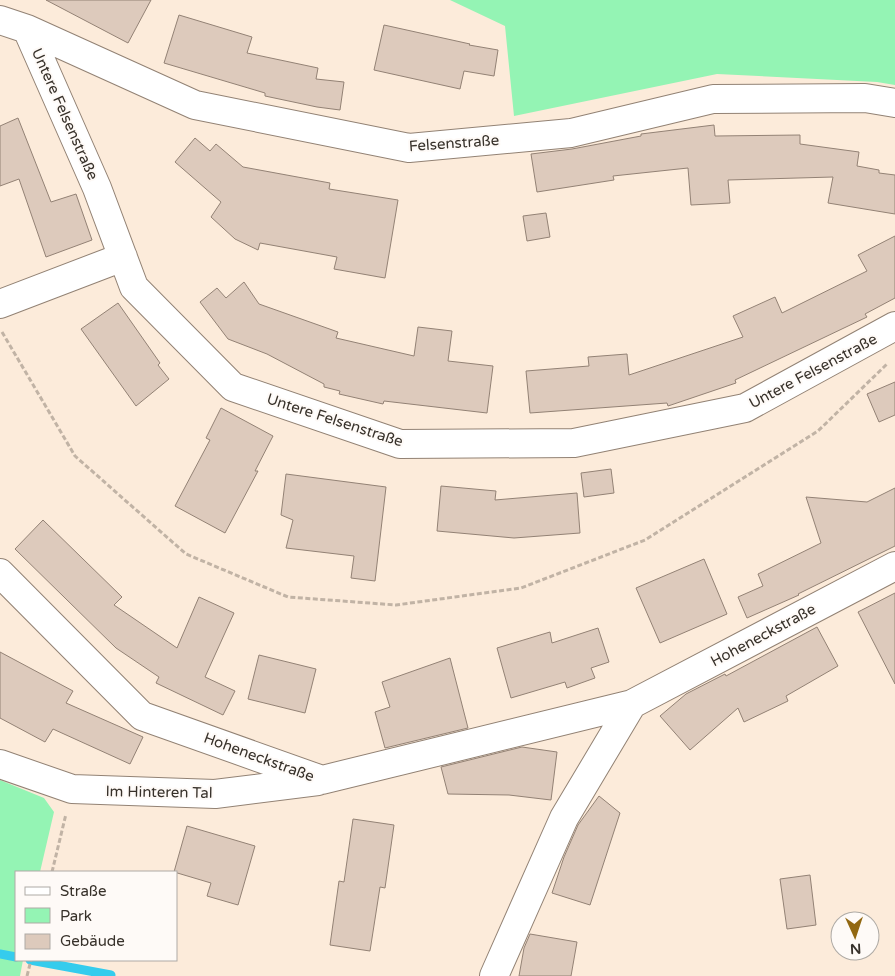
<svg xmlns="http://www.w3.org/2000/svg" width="895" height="976" font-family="'Varela Round',sans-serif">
<rect width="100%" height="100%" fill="#fcebda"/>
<path fill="#94f4b4" d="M 450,0 L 895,0 L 895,85 L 877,82 L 717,74 L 514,116 L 505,26 Z
M 0,780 L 44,798 L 54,812 L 40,872 L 16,872 L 16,960 L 23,960 L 20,976 L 0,976 Z"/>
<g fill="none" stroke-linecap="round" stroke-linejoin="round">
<path stroke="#35cced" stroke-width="9" d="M 0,954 L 16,957
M 30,960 L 111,975"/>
</g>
<path fill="#ddcabc" stroke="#938275" d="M 46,0 L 151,0 L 128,43 Z
M 179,15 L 252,37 L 247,53 L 318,68 L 316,79 L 344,82 L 340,110 L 317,107 L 265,96 L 265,93 L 164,63 Z
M 384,25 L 470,44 L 469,45 L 498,50 L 494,76 L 464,71 L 460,89 L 374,70 Z
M 18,118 L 51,202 L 76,194 L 92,240 L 46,257 L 19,179 L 0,186 L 0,126 Z
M 714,125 L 715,136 L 800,135 L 800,144 L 859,152 L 857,166 L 879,170 L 879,173 L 895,175 L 895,214 L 828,203 L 833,177 L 728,180 L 730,203 L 691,205 L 688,168 L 613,176 L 614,180 L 537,192 L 531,154 L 572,149 L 641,136 L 641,134 Z
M 195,138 L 210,151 L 216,144 L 243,167 L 330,183 L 329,189 L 398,200 L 385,278 L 334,269 L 337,257 L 260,243 L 258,250 L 235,239 L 211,217 L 221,202 L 175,162 Z
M 546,213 L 550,237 L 527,241 L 523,216 Z
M 895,236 L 895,298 L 865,314 L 867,317 L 735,380 L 736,383 L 668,406 L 667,403 L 530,413 L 526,371 L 589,366 L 588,357 L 627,354 L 629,375 L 743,337 L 733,316 L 775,297 L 782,313 L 867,271 L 858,255 Z
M 244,282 L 259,304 L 338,332 L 336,338 L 414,356 L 418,327 L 452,331 L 448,361 L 493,366 L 487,413 L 384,401 L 383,404 L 339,394 L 340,391 L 324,387 L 324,384 L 267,354 L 228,339 L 200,302 L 217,288 L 226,298 Z
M 118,303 L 160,363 L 158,365 L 169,379 L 136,406 L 81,329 Z
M 895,382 L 895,415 L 879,422 L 867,394 Z
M 221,408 L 273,436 L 255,471 L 258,471 L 225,533 L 175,506 L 210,440 L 206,438 Z
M 611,469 L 614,493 L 584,497 L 581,473 Z
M 286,474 L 386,487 L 375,581 L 351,578 L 354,556 L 286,548 L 293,520 L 281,515 Z
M 441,486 L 496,491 L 495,500 L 577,493 L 580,533 L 514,538 L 437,531 Z
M 895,488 L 895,546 L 798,594 L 799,595 L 747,618 L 738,597 L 763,586 L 758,574 L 821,543 L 806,497 L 867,502 Z
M 43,520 L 122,597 L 114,605 L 177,648 L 199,597 L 234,613 L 205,677 L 235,691 L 223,715 L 156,683 L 159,677 L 116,648 L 15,549 Z
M 704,559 L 727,614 L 660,643 L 636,588 Z
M 895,593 L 895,684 L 858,612 Z
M 817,627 L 838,666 L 786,696 L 788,701 L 744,722 L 738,708 L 690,750 L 660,716 L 686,694 L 725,674 L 726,676 Z
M 598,628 L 609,662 L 591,668 L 595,678 L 567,688 L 565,682 L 511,698 L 497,648 L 550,632 L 552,643 Z
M 0,652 L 73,691 L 66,703 L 143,737 L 130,764 L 53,729 L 45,742 L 0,718 Z
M 259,655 L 316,669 L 305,713 L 248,699 Z
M 450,658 L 468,728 L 385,748 L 375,712 L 390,707 L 382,682 Z
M 522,747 L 557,752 L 551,800 L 509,795 L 448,794 L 441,767 Z
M 599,796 L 620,813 L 590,905 L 552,893 L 564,857 L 578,825 Z
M 353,819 L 394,825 L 385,888 L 380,887 L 370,951 L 330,945 L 339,881 L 344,882 Z
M 187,826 L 255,846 L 238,905 L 207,896 L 211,883 L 174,872 Z
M 810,875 L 816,925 L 787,929 L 780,879 Z
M 530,934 L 577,942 L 571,976 L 519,976 L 524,948 Z"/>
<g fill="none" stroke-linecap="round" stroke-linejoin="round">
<defs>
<path id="minor" d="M 0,20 L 27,29 L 195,105 L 409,148 L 571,133 L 713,99 L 865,98 L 895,103
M 27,29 L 97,188 L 134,287 L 233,387 L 400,444 L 574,443 L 745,408 L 895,326
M 0,304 L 123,257
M 0,573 L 142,716 L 322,780 L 632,704 L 895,566
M 0,764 L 72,789 L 215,794 L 318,781
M 494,976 L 564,818 L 632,704"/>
</defs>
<use href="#minor" stroke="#928274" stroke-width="30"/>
<path stroke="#c1b3a5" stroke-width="3" stroke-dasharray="5 2.5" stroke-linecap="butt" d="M 2,332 L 75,456 L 186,554 L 288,597 L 396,605 L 521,588 L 645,540 L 818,431 L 887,364
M 52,872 L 66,814
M 27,976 L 31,960"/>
<use href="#minor" stroke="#fff" stroke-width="28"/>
</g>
<g text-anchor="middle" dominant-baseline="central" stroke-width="4" stroke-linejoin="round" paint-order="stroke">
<g font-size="15" fill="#37312a" stroke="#fefaf7">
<text transform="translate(65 114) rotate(66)">Untere Felsenstraße</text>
<text transform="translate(454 143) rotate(-4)">Felsenstraße</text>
<text transform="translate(813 371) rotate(-28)">Untere Felsenstraße</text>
<text transform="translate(335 420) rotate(18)">Untere Felsenstraße</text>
<text transform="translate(763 635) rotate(-28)">Hoheneckstraße</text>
<text transform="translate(259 757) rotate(20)">Hoheneckstraße</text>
<text transform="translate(159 792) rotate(1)">Im Hinteren Tal</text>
</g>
</g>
<rect x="15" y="871" width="162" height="90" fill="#fefaf7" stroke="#aeaaa5"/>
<rect x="25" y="887" width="25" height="8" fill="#ffffff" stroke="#aeaaa5"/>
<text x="60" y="896" font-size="15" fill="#37312a">Straße</text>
<rect x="25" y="908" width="25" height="15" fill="#94f4b4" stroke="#aeaaa5"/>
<text x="60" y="921" font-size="15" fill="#37312a">Park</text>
<rect x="25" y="934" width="25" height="15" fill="#ddcabc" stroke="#aeaaa5"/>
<text x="60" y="946" font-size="15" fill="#37312a">Gebäude</text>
<g transform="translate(855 936) rotate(177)"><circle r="24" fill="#fefaf7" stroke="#aeaaa5"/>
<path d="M0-4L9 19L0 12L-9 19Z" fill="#926812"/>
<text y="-8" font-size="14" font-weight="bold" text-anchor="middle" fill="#37312a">N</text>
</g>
</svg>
